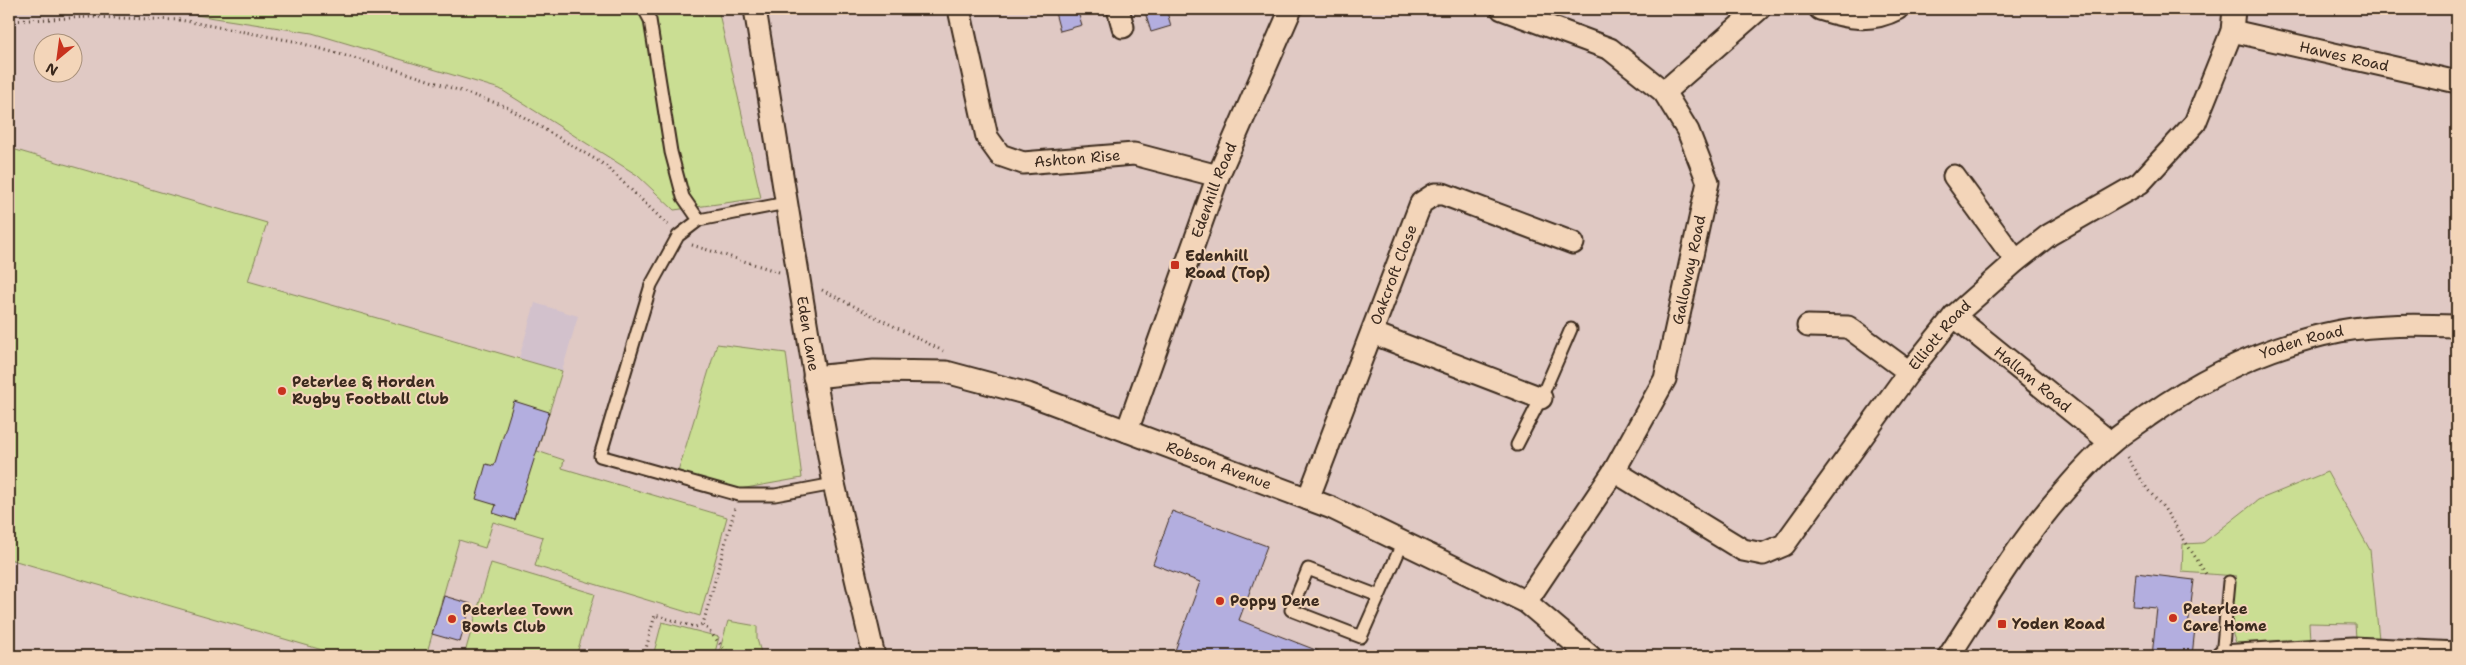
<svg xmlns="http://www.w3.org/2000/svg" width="2466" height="665" font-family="'Shantell Sans',sans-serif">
<rect width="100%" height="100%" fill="#e0c9c4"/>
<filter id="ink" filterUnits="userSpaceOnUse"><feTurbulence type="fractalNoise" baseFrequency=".02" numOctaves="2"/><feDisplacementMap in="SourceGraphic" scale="10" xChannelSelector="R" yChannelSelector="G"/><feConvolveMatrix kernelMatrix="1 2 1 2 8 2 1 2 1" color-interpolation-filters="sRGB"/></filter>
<g filter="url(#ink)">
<path fill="#d2c1cc" d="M 535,303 L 578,316 L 562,371 L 519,358 Z"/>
<path fill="#cade93" stroke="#828458" d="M 157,9 L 718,9 L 761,198 L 674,210 L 637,175 L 500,89 L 312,33 Z
M 9,148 L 267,223 L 248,281 L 562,371 L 537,451 L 564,460 L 562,468 L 727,517 L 700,616 L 535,566 L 543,537 L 493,522 L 485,548 L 459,540 L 426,656 L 343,656 L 9,559 Z
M 717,344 L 786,353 L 802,478 L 740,489 L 678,472 Z
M 2327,472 L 2370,550 L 2379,639 L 2356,638 L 2355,624 L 2309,623 L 2310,640 L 2238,645 C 2226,632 2234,594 2236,576 L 2182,572 L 2183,544 L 2203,543 L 2258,500 Z
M 491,563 L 595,594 L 576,656 L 464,656 Z
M 728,621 L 757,626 L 757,639 L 762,656 L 718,656 Z
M 662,622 L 719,637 L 714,656 L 653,656 Z"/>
<path fill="#b3aedf" stroke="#3b2a1e" d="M 1054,9 L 1077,9 L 1082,25 L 1060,31 Z
M 1144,9 L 1166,9 L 1171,26 L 1151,32 Z
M 514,401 L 549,412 L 515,520 L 493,513 L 496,505 L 476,499 L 486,464 L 494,466 Z
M 1172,511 L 1267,546 L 1239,620 L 1331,656 L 1173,656 L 1200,582 L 1153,564 Z
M 2136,573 L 2194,580 L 2188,627 L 2195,628 L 2192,656 L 2152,656 L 2157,608 L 2133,606 Z
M 444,596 L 471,604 L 460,642 L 432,634 Z"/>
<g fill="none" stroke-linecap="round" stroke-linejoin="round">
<defs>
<path id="service" d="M 644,9 L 650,20 L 671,152 L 683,197 L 699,220
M 786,203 L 699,220 L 678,236 L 651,285 L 600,456 L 739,495 L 775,495 L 834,484
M 1517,445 L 1541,398 L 1571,329
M 1379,596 L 1308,569 L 1291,610 L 1361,637 L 1403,542
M 2222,656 L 2229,582"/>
<g id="minor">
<path id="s1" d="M 755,9 L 816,384 L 834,484 L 874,656"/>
<path id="s2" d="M 959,9 L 987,137 L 1000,155 L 1023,163 L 1134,154 L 1218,176"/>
<path d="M 1118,9 L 1123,27"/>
<path d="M 1502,9 L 1610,49 L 1664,92 L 1688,131 L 1708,182 L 1665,379 L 1614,471 L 1526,602"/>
<path d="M 1820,9 C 1848,18 1870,23 1897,9"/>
<path id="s3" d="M 2232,31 L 2457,82"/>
<path d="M 1664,92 L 1759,9"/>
<path d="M 1954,176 L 2016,261"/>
<path id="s4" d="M 1954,316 L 2111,443"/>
<path d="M 1808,326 L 1848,327 L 1909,372"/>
<path d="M 1372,333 L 1541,398"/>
<path id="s5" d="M 814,377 L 874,371 L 946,372 L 1028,394 L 1332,508 L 1526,602 L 1590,656"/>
<path id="s6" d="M 1127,431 L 1218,176 L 1291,9"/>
<path id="s7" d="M 1614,471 L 1743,550 L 1763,554 L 1784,545 L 1909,372 L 1954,316 L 2016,261 L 2049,235 L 2140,183 L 2195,123 L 2232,31 L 2234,9"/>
<path id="s8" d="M 1308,499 L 1421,203 L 1435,194 L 1443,194 L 1573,243"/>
<path id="s9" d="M 1949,656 C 1986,599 2021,539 2066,489 C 2080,473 2095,456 2111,443 C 2122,433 2136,425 2148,416 C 2206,375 2270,345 2340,331 C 2379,324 2418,325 2457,326"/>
<path d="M 2222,656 L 2353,648 L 2457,653"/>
</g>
</defs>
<use href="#service" stroke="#3b2a1e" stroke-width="15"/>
<use href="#minor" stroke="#3b2a1e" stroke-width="25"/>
<path stroke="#3b2a1e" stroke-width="3" stroke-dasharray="1 4" stroke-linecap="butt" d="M 9,21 L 91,17 L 180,20 L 293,41 L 407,73 L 505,106 L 605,165 L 668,225
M 692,245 L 779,272
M 822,290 L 943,351
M 2127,457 L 2148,490 L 2164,508 L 2206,574
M 644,656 L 655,615 L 695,627 L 703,624
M 725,656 L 727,652 L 703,624 L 735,508"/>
<use href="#service" stroke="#f3d5b9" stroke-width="11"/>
<use href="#minor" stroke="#f3d5b9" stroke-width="21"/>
</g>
</g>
<g fill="#c8321e" stroke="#f3d5b9" stroke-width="2">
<rect x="1170" y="260" width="10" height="10" rx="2.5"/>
<circle cx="282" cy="391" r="5"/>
<circle cx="1220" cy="601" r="5"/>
<circle cx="2173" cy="618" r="5"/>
<circle cx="452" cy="619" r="5"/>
<rect x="1997" y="619" width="10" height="10" rx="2.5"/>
</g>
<g text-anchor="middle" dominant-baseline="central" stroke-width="4" stroke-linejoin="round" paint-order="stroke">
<g font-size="15" fill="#3b2a1e" stroke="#f3d5b9">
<text stroke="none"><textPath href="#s3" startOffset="115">Hawes Road</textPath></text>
<text stroke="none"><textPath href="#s2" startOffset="232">Ashton Rise</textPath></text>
<text stroke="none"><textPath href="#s6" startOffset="256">Edenhill Road</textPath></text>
<text transform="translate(1689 270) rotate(-78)">Galloway Road</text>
<text stroke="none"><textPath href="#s8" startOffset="240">Oakcroft Close</textPath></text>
<text stroke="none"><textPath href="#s1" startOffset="329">Eden Lane</textPath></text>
<text stroke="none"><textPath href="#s7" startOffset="456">Elliott Road</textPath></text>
<text stroke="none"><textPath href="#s9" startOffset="486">Yoden Road</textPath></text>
<text stroke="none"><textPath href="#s4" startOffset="101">Hallam Road</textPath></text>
<text stroke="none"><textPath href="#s5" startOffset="421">Robson Avenue</textPath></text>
</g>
<g font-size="15" font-weight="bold" fill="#3b2a1e" stroke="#f3d5b9" text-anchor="start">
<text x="1185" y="256">Edenhill<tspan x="1185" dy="17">Road (Top)</tspan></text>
<text x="292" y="382">Peterlee &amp; Horden<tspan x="292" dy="17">Rugby Football Club</tspan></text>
<text x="1230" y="601">Poppy Dene</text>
<text x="2183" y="609">Peterlee<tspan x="2183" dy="17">Care Home</tspan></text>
<text x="462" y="610">Peterlee Town<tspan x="462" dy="17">Bowls Club</tspan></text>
<text x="2012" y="624">Yoden Road</text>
</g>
</g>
<rect width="2466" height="665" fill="none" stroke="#f3d5b9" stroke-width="30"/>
<rect x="15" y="15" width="2436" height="635" fill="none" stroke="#3b2a1e" stroke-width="2" filter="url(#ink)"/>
<g transform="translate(58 58) rotate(209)"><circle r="24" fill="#f3d5b9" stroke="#a9917b"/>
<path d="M0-4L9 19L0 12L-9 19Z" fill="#c8321e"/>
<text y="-8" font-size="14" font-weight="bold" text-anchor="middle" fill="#3b2a1e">N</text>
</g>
</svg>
